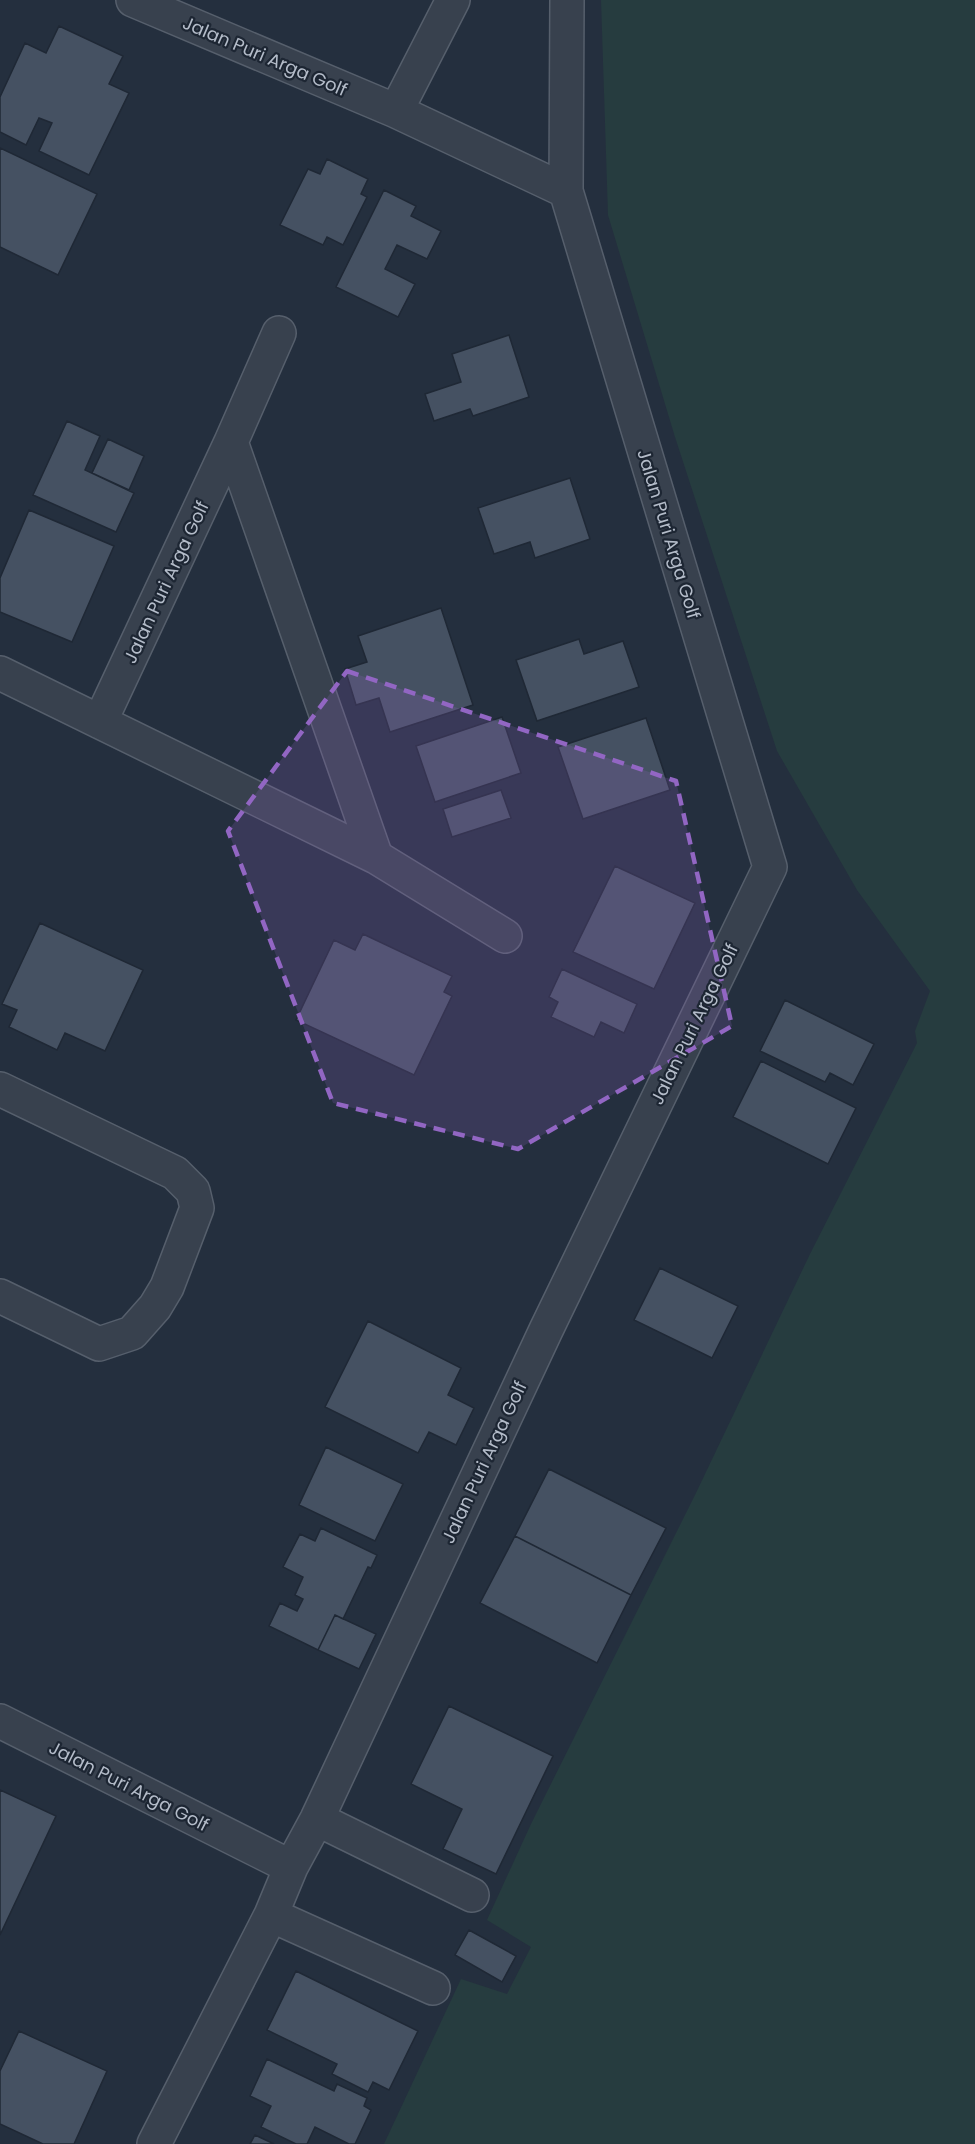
<svg xmlns="http://www.w3.org/2000/svg" width="975" height="2144" font-family="Poppins,sans-serif">
<rect width="100%" height="100%" fill="#242f3e"/>
<path fill="#263c3f" d="M 601,0 L 975,0 L 975,2144 L 384,2144 L 461,1979 L 507,1994 L 531,1947 L 487,1920 L 531,1824 L 695,1495 L 810,1254 L 917,1043 L 915,1031 L 930,991 L 857,890 L 777,751 L 675,437 L 608,215 Z"/>
<path fill="#455162" stroke="#1f2835" stroke-width="1.5" d="M 59,26 L 123,56 L 109,84 L 129,93 L 89,175 L 39,151 L 52,123 L 39,118 L 26,145 L 0,132 L 0,97 L 25,43 L 46,53 Z
M 0,148 L 97,194 L 58,275 L 0,247 Z
M 327,159 L 368,179 L 361,194 L 367,197 L 343,245 L 327,237 L 323,245 L 280,225 L 308,169 L 320,174 Z
M 384,190 L 416,206 L 411,216 L 441,231 L 427,259 L 397,245 L 385,269 L 415,284 L 398,317 L 336,287 Z
M 509,335 L 529,397 L 473,416 L 470,409 L 434,421 L 425,394 L 461,382 L 452,354 Z
M 67,421 L 100,436 L 85,470 L 134,493 L 116,532 L 33,495 Z
M 108,439 L 144,456 L 129,490 L 92,473 Z
M 570,478 L 590,539 L 535,558 L 530,542 L 494,554 L 478,508 Z
M 29,510 L 114,546 L 72,642 L 0,612 L 0,578 Z
M 441,608 L 473,705 L 390,732 L 379,698 L 356,705 L 345,669 L 367,662 L 358,636 Z
M 579,639 L 584,654 L 623,641 L 639,687 L 537,721 L 516,660 Z
M 502,717 L 521,773 L 435,802 L 416,746 Z
M 646,718 L 670,790 L 583,819 L 558,747 Z
M 501,790 L 511,818 L 452,837 L 443,809 Z
M 615,866 L 695,903 L 654,989 L 573,952 Z
M 40,923 L 143,970 L 105,1051 L 65,1033 L 57,1050 L 9,1027 L 17,1010 L 2,1004 Z
M 363,934 L 452,976 L 444,992 L 452,996 L 414,1075 L 296,1020 L 334,940 L 355,950 Z
M 562,969 L 637,1004 L 624,1033 L 601,1022 L 594,1037 L 551,1017 L 558,1002 L 549,997 Z
M 785,1000 L 874,1044 L 853,1085 L 830,1073 L 825,1082 L 760,1051 Z
M 761,1061 L 856,1108 L 828,1164 L 733,1117 Z
M 660,1268 L 738,1306 L 712,1358 L 634,1320 Z
M 368,1321 L 461,1368 L 448,1395 L 474,1408 L 456,1445 L 429,1432 L 418,1453 L 325,1407 Z
M 326,1447 L 403,1484 L 375,1541 L 299,1505 Z
M 549,1469 L 666,1528 L 631,1595 L 515,1536 Z
M 321,1528 L 377,1555 L 371,1568 L 368,1567 L 343,1619 L 335,1615 L 318,1650 L 269,1626 L 280,1603 L 297,1611 L 303,1599 L 295,1595 L 303,1577 L 283,1567 L 300,1534 L 315,1541 Z
M 515,1536 L 631,1595 L 597,1663 L 480,1603 Z
M 335,1615 L 376,1634 L 359,1669 L 318,1650 Z
M 449,1706 L 553,1756 L 496,1874 L 443,1849 L 462,1809 L 411,1784 Z
M 0,1790 L 56,1816 L 0,1935 Z
M 469,1930 L 516,1956 L 502,1982 L 455,1955 Z
M 296,1971 L 418,2031 L 389,2090 L 373,2082 L 368,2092 L 332,2074 L 337,2064 L 267,2030 Z
M 19,2031 L 107,2071 L 74,2144 L 43,2144 L 0,2124 L 0,2071 Z
M 267,2059 L 334,2091 L 337,2084 L 367,2098 L 364,2106 L 371,2110 L 355,2144 L 349,2144 L 315,2127 L 307,2144 L 296,2144 L 261,2127 L 271,2106 L 250,2096 Z
M 255,2135 L 274,2144 L 250,2144 Z"/>
<g fill="none" stroke-linecap="round" stroke-linejoin="round">
<defs>
<path id="minor" d="M 133,0 L 396,111 L 566,191
M 396,111 L 453,0
M 279,333 L 231,442 L 376,857
M 0,673 L 376,857 L 505,936
M 100,722 L 231,442
M 0,1089 L 175,1173 L 193,1191 L 197,1208 L 167,1287 L 155,1307 L 132,1333 L 99,1344 L 0,1296
M 0,1721 L 291,1867
M 317,1819 L 472,1895
M 271,1915 L 433,1988
M 154,2144 L 271,1915 L 291,1867 L 317,1819 L 546,1330 L 770,867 L 566,191 L 567,0"/>
</defs>
<use href="#minor" stroke="#565f6c" stroke-width="36"/>
<use href="#minor" stroke="#38414e" stroke-width="33"/>
</g>
<path fill="#9266c3" fill-opacity="0.2" stroke="#9266c3" stroke-width="4.5" stroke-dasharray="12 8" stroke-linejoin="round" d="M 347,671 L 676,781 L 732,1026 L 518,1149 L 333,1103 L 228,831 Z"/>
<g text-anchor="middle" dominant-baseline="central" stroke-width="4.5" stroke-linejoin="round" paint-order="stroke">
<g font-size="18" fill="#b4bcc9" stroke="#1d2633">
<text transform="translate(265 56) rotate(23)">Jalan Puri Arga Golf</text>
<text transform="translate(669 534) rotate(73)">Jalan Puri Arga Golf</text>
<text transform="translate(166 582) rotate(-65)">Jalan Puri Arga Golf</text>
<text transform="translate(694 1024) rotate(-64)">Jalan Puri Arga Golf</text>
<text transform="translate(484 1462) rotate(-65)">Jalan Puri Arga Golf</text>
<text transform="translate(129 1786) rotate(27)">Jalan Puri Arga Golf</text>
</g>
</g>
</svg>
